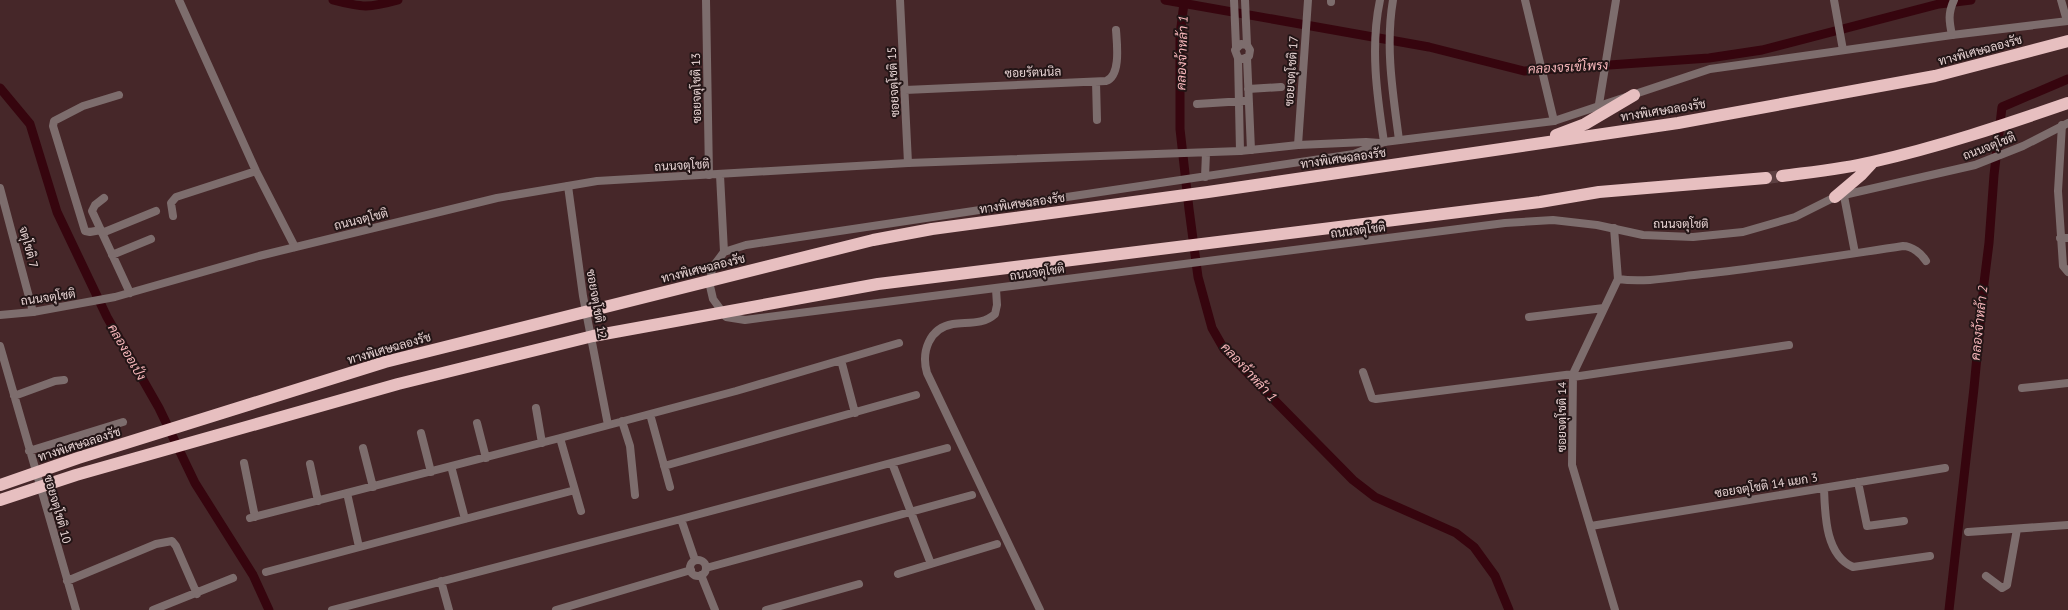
<svg xmlns="http://www.w3.org/2000/svg" width="2068" height="610" font-family="'PT Sans',Sarabun,sans-serif">
<rect width="100%" height="100%" fill="#462729"/>
<g fill="none" stroke-linecap="round" stroke-linejoin="round">
<path stroke="#36050e" stroke-width="9" d="M 333,0 C 363,8 369,8 398,0
M 1165,0 L 1429,47 L 1524,71 L 1709,58 L 1762,50 L 1939,4 L 1971,0
M 1184,3 L 1180,35 L 1180,129 L 1189,209 L 1198,277 L 1212,328 L 1224,349 L 1353,480 L 1375,497 L 1456,533 L 1474,547 L 1495,576 L 1509,610
M 0,88 L 30,124 L 57,212 L 107,317 L 159,408 L 195,483 L 253,575 L 269,610
M 1949,610 L 1974,388 L 1984,283 L 1989,243 L 1994,175 L 2002,107 L 2068,79"/>
<path stroke="#5e4143" stroke-width="12" stroke-dasharray="12 6" stroke-linecap="butt" d="M 1766,178 L 1782,176"/>
<path stroke="#7d6d6d" stroke-width="8" d="M 179,0 L 256,171 L 295,247
M 706,0 L 709,175
M 900,0 L 908,163
M 1234,0 L 1236,47
M 1245,0 L 1247,45
M 1380,0 C 1370,47 1377,96 1384,142
M 1393,0 C 1385,47 1393,94 1399,140
M 1525,0 L 1554,121
M 1834,0 L 1843,50
M 2061,0 L 2067,21
M 1331,2 L 1331,0
M 1952,35 C 1949,21 1948,13 1954,0
M 1238,58 L 1244,59 L 1249,56 L 1250,50 L 1247,45 L 1241,44 L 1235,50 L 1238,58 L 1240,151
M 1247,58 L 1251,150
M 1096,82 L 1097,120
M 1248,89 L 1281,87
M 905,90 L 1106,81 C 1121,76 1117,44 1116,30
M 1197,104 L 1244,101
M 1599,104 L 1616,0
M 2062,125 L 2058,191 L 2063,266 L 2068,272
M 1298,145 L 1308,0
M 568,186 L 583,296 L 608,425
M 0,188 L 33,312
M 1844,196 L 1855,253
M 104,198 L 95,205 L 92,211 L 130,293
M 173,216 L 171,203 L 176,197 L 256,171
M 1614,228 L 1618,279 L 1573,374 L 1572,465 L 1615,610
M 101,230 L 90,232 L 85,231 L 53,126 L 54,121 L 83,106 L 119,95
M 102,233 L 156,211
M 2060,238 L 2068,238
M 112,255 L 151,239
M 1618,279 C 1645,283 1674,277 1702,274 C 1769,267 1836,256 1903,246 C 1912,246 1922,254 1926,261
M 996,289 L 997,305 L 995,314 C 983,325 968,322 953,324 C 929,328 921,352 927,373 L 1040,610
M 1529,317 L 1604,308
M 0,346 L 76,610
M 841,360 L 855,413
M 1363,372 L 1372,398 L 1376,399 L 1573,374
M 1573,377 L 1789,345
M 2022,388 L 2068,383
M 14,396 L 55,381 L 64,380
M 536,408 L 542,443
M 650,414 L 670,487
M 622,421 L 630,446 L 635,495
M 477,423 L 486,458
M 421,433 L 431,472
M 363,448 L 373,487
M 29,451 L 123,422
M 244,463 L 255,517
M 892,463 L 931,564 L 898,574
M 310,464 L 318,501
M 451,466 L 465,519 L 575,490
M 664,466 L 916,395
M 1858,482 L 1867,526 L 1904,521
M 1824,488 C 1825,514 1825,555 1853,567 L 1930,556
M 347,493 L 359,547
M 581,511 L 560,438 L 736,391 L 899,343
M 250,518 L 560,438
M 681,519 L 947,448
M 1591,526 L 1945,468
M 1968,532 L 2068,525
M690 568a8 8 0 1 1 16 0a8 8 0 1 1-16 0Z
M 931,564 L 997,544
M 706,568 L 972,495
M 266,572 L 465,519
M 701,575 L 715,610
M 1986,576 L 2002,588 L 2007,585 L 2017,529
M 67,581 L 156,544 L 172,541 L 176,546 L 197,594
M 441,581 L 449,610
M 153,610 L 233,578
M 332,610 L 681,519 L 695,560
M 556,610 L 691,570
M 766,610 L 859,584"/>
<path stroke="#7d6d6d" stroke-width="8" d="M 2068,21 L 1952,35 L 1710,69 L 1554,121 L 1384,142 L 1354,154 L 746,245 L 724,252 L 712,268 L 710,286 L 713,299 L 726,317 L 745,320 L 1505,223 L 1553,220 L 1597,225 L 1643,235 L 1693,237 L 1743,232 L 1795,217 L 1835,197 L 1975,165 L 2023,146 L 2068,123
M 720,175 L 724,252
M 1205,177 L 1206,153
M 0,315 L 33,312 L 115,297 L 259,256 L 497,198 L 597,181 L 908,163 L 1240,151 L 1298,145 L 1366,142 L 1380,143"/>
<path stroke="#e7bfc0" stroke-width="12" d="M 1556,135 L 1585,124 L 1634,95
M 1782,176 C 1812,172 1843,169 1872,162 C 1939,147 2004,125 2068,103
M 1835,197 L 1861,175 L 1873,162
M 0,485 L 78,458 L 385,362 L 873,240 L 932,229 L 1208,192 L 1678,123 L 1935,76 L 2068,41
M 0,500 L 76,475 L 398,384 L 593,336 L 878,284 L 1540,202 L 1599,192 L 1766,178"/>
</g>
<g text-anchor="middle" dominant-baseline="central" stroke-width="4" stroke-linejoin="round" paint-order="stroke">
<g font-size="12" fill="#e8d4d4" stroke="#231516">
<text transform="translate(1980 50) rotate(-15)">ทางพิเศษฉลองรัช</text>
<text transform="translate(1291 71) rotate(-86)">ซอยจตุโชติ 17</text>
<text transform="translate(1033 72) rotate(-2)">ซอยรัตนนิล</text>
<text transform="translate(893 82) rotate(-93)">ซอยจตุโชติ 15</text>
<text transform="translate(696 88) rotate(-91)">ซอยจตุโชติ 13</text>
<text transform="translate(1663 110) rotate(-9)">ทางพิเศษฉลองรัช</text>
<text transform="translate(1989 146) rotate(-21)">ถนนจตุโชติ</text>
<text transform="translate(1343 158) rotate(-8)">ทางพิเศษฉลองรัช</text>
<text transform="translate(682 165) rotate(-3)">ถนนจตุโชติ</text>
<text transform="translate(1022 203) rotate(-8)">ทางพิเศษฉลองรัช</text>
<text transform="translate(361 219) rotate(-14)">ถนนจตุโชติ</text>
<text x="1681" y="223">ถนนจตุโชติ</text>
<text transform="translate(1358 230) rotate(-7)">ถนนจตุโชติ</text>
<text transform="translate(29 247) rotate(75)">จตุโชติ 7</text>
<text transform="translate(703 268) rotate(-14)">ทางพิเศษฉลองรัช</text>
<text transform="translate(1037 272) rotate(-8)">ถนนจตุโชติ</text>
<text transform="translate(48 297) rotate(-8)">ถนนจตุโชติ</text>
<text transform="translate(597 304) rotate(80)">ซอยจตุโชติ 12</text>
<text transform="translate(389 348) rotate(-16)">ทางพิเศษฉลองรัช</text>
<text transform="translate(1561 417) rotate(-90)">ซอยจตุโชติ 14</text>
<text transform="translate(79 444) rotate(-18)">ทางพิเศษฉลองรัช</text>
<text transform="translate(1766 485) rotate(-9)">ซอยจตุโชติ 14 แยก 3</text>
<text transform="translate(58 509) rotate(74)">ซอยจตุโชติ 10</text>
</g>
<g font-size="13" font-style="italic" fill="#f8b7bb" stroke="#231516">
<text transform="translate(1182 53) rotate(-88)">คลองจ้าหล้า 1</text>
<text transform="translate(1568 67) rotate(-3)">คลองจรเข้โพรง</text>
<text transform="translate(1979 323) rotate(-84)">คลองจ้าหล้า 2</text>
<text transform="translate(127 352) rotate(60)">คลองออเป้ง</text>
<text transform="translate(1249 372) rotate(47)">คลองจ้าหล้า 1</text>
</g>
</g>
</svg>
